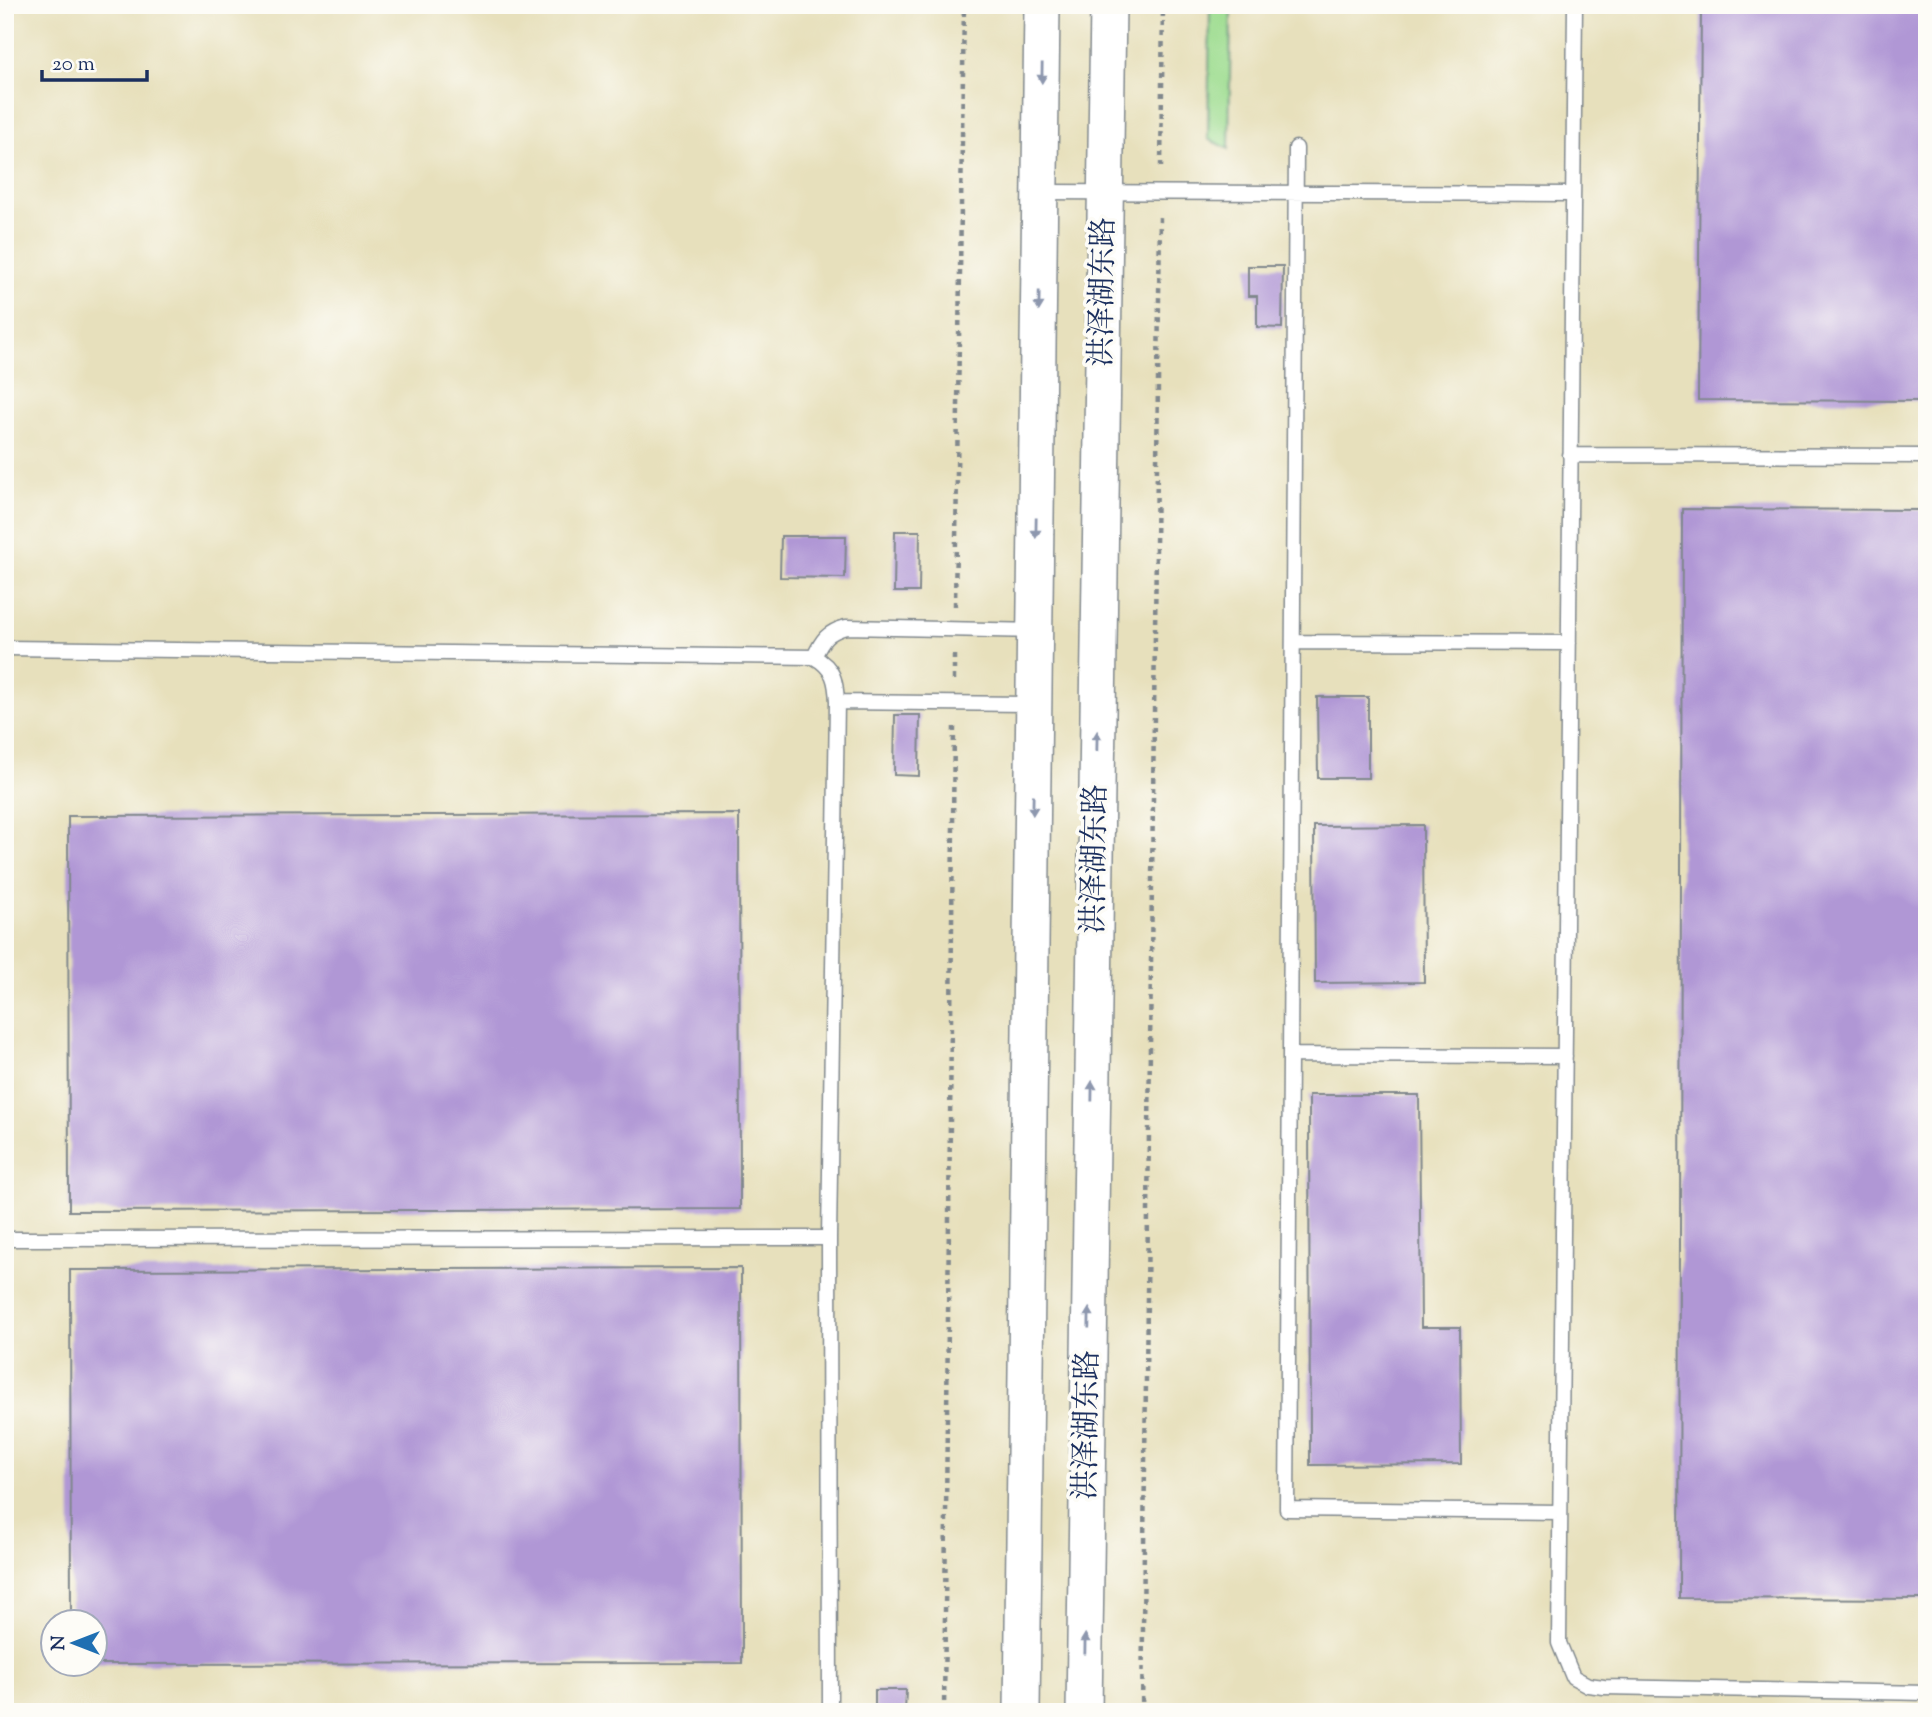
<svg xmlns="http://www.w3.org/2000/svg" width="1932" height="1717" font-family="'Sorts Mill Goudy','Noto Serif SC',serif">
<rect width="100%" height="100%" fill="#fdfcf7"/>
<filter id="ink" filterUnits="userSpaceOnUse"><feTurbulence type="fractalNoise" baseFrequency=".0143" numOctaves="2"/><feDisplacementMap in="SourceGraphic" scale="14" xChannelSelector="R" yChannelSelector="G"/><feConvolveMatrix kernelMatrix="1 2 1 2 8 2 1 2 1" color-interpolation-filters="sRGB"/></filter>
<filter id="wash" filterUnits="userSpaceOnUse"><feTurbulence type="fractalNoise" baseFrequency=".00686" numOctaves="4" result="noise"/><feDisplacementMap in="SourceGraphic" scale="28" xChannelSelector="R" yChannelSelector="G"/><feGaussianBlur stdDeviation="1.57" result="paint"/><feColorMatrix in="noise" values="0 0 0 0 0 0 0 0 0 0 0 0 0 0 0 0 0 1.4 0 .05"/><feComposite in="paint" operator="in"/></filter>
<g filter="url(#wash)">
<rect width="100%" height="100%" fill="#e7e0bc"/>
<path fill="#9fdd91" stroke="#5d8678" stroke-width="2" d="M 1210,5 L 1231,5 L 1229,149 L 1208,139 Z"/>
<g id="blocks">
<path fill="#b097d5" d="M 1701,5 L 1927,5 L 1927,401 L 1698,400 Z
M 1248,266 L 1283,266 L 1282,328 L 1257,327 L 1257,296 L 1248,296 Z
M 1682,509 L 1927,510 L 1927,1599 L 1679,1598 Z
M 895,531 L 920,531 L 919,592 L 894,592 Z
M 781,536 L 846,536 L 845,578 L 780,577 Z
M 1317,697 L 1368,697 L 1368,778 L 1318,778 Z
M 895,715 L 920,715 L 919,776 L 894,775 Z
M 739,814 L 740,1209 L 69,1211 L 68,816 Z
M 1423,825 L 1424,982 L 1315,983 L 1314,826 Z
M 1309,1095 L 1419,1095 L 1421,1327 L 1460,1327 L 1461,1464 L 1310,1465 Z
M 741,1268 L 742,1663 L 94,1664 L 94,1622 L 71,1622 L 70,1270 Z
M 875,1690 L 906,1690 L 905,1712 L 875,1712 Z"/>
</g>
</g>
<g filter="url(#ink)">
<use href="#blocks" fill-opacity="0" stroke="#81888d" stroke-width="2"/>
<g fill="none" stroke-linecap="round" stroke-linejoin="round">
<defs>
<path id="service" d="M 1575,5 L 1559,1643 L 1573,1677 L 1588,1685 L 1604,1687 L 1927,1693
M 1296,148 L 1287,1509 L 1560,1512
M 1040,192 L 1573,194
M 1570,455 L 1927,456
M 1293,642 L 1569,643
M 5,648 L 814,657 C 834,668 836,681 837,702 L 829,1238 L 830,1712
M 814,657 C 822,640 827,632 846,627 L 1035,631
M 837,702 L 1034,704
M 1291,1055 L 1565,1056
M 5,1239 L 829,1238"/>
<path id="tertiary" d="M 1022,1712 L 1042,5
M 1084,1712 L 1108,5"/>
</defs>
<use href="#service" stroke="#81888d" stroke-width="17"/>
<use href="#tertiary" stroke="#81888d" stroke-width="38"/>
<path stroke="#81888d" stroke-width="4.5" stroke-dasharray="5 5" stroke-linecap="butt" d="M 1161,167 L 1163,5
M 955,606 L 964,5
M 954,680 L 954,654
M 944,1712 L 954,727
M 1142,1712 L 1160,215"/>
<use href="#service" stroke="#fff" stroke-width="14"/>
<use href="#tertiary" stroke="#fff" stroke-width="35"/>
</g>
<defs><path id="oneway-solid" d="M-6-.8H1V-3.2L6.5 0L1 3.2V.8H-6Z" transform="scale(1.75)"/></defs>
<g fill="#8d97ae">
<use href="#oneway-solid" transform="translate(1042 73) rotate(91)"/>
<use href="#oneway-solid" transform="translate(1039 301) rotate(91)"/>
<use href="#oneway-solid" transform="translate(1036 528) rotate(91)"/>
<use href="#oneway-solid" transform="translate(1097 741) rotate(-89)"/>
<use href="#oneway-solid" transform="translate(1033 805) rotate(91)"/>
<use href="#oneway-solid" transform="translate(1092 1091) rotate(-89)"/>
<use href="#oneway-solid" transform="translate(1089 1318) rotate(-89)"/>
<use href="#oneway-solid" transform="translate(1085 1644) rotate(-89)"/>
</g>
</g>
<g text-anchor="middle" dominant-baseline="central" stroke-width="7" stroke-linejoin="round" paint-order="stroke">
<g font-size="30" fill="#1b2f5e" stroke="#fdfcf7">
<text transform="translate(1104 292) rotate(-89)">洪泽湖东路</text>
<text transform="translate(1096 859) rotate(-89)">洪泽湖东路</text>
<text transform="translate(1088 1425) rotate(-89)">洪泽湖东路</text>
</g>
</g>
<rect width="1932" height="1717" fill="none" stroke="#fdfcf7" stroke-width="28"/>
<g transform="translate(74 1643) rotate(270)"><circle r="33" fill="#fdfcf7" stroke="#a3aaba" stroke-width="2"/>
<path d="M0-5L12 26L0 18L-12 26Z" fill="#1f6fb2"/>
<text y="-10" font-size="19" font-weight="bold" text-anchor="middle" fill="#1b2f5e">N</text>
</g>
<path d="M42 70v10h105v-10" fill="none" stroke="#1b2f5e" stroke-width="3.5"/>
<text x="52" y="70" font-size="21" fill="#1b2f5e" stroke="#fdfcf7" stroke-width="5" paint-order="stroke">20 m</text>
</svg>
